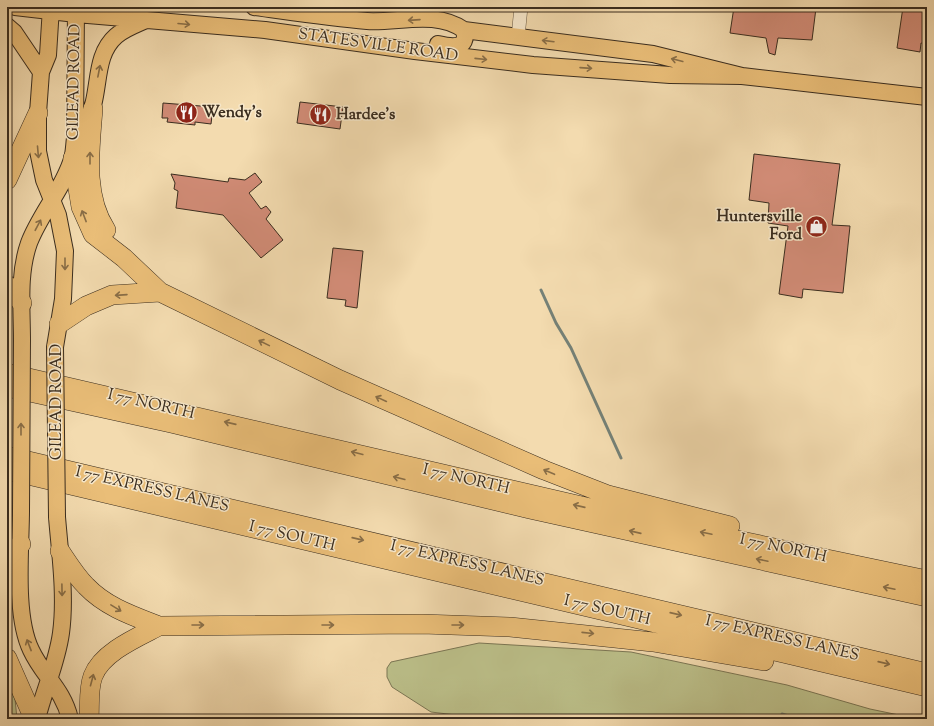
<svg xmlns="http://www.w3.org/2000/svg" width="934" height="726" font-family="'Sorts Mill Goudy',serif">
<rect width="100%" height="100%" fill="#f3dbaf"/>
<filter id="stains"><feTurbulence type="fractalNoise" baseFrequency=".005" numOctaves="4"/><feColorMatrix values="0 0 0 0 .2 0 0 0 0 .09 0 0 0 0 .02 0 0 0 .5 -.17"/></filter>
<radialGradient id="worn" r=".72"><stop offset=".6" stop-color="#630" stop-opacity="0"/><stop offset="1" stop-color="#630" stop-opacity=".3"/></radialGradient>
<path fill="#bcc08a" stroke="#7b7654" d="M 479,643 L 631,652 L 787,685 L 870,709 L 918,719 L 489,719 L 431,712 L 392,687 L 387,677 L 387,668 L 391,662 Z
M 7,681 L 15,699 L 17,719 L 7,719 Z"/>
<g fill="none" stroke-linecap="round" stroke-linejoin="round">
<path stroke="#758177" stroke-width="3" d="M 541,290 L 556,323 L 571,348 L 621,458
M 782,714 L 798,719"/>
</g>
<path fill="#d28c77" stroke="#3a2d1f" d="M 734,7 L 816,8 L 812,40 L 778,38 L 775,55 L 769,53 L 766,38 L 730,33 Z
M 903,7 L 927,7 L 927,44 L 921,43 L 920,52 L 897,48 Z
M 300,102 L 343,107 L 340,129 L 297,123 Z
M 163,103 L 213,107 L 211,124 L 195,122 L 195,125 L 167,122 L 168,118 L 162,118 Z
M 754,154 L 840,164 L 832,225 L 850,226 L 843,293 L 803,289 L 802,298 L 779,294 L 788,226 L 768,223 L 769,203 L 749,200 Z
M 255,173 L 262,182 L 249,193 L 261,209 L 266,206 L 271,212 L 266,219 L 283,240 L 261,258 L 223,215 L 176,208 L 178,191 L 174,189 L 175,183 L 171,174 L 228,182 L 229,178 L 245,180 Z
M 333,248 L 363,251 L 357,308 L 345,306 L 346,300 L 327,298 Z"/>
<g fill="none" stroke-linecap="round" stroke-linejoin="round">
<defs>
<path id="minor" d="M 518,37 L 521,7"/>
<path id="major" d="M 15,7 L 76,14 L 265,30 L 415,51 L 533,65 L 670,75 L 742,76
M 51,7 L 48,55 L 41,72 L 38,113 L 38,151 L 44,180 L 58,215 L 65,251 L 63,299 L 55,347
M 254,7 C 291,12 329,18 367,21 C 399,23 436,10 464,30 L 653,54 L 742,76 L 927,97
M 7,26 L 14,32 L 41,72
M 438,44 C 451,47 469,50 464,30
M 87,120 C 102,94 92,57 116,36 C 124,29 135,25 144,21
M 22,340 C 22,308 18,274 29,243 C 40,214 63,189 72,159 C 74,153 74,145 75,138 L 76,7
M 21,510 C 21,549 14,615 31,650 C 43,676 63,689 70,719
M 37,719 C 44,690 57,663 61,633 C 66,596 60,554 57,517"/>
<path id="highway" d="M 93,109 C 90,149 83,195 106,230
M 73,158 L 81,207 L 93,234 L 124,258 L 160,292 L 340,380 L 544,470 L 608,495 L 730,526
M 7,180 L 38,113
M 7,285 L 22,303
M 59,324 L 86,306 L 112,295 L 160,292
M 7,373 L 646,521 L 927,580
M 7,387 L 171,423 L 530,509 L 927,597
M 7,456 L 927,673
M 7,470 L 927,687
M 60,551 C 68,563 76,576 86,586 C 106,607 133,616 159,626 L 422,624 L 510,627 L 653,642 L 764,661
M 7,558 L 21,544
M 7,658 L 34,719
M 89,719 C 90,705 88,689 93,676 C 102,652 138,637 159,626"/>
</defs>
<use href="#minor" stroke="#685843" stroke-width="14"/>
<use href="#major" stroke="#3a2d1f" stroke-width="18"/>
<use href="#highway" stroke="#3a2d1f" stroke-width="20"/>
<use href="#minor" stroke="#f7e8cb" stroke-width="13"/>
<use href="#major" stroke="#eabe78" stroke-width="16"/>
<use href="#highway" stroke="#eabe78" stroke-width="19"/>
<defs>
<path id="major-bridge" d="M 55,347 L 57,517
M 21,510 L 22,340"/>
</defs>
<use href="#major-bridge" stroke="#3a2d1f" stroke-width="18" stroke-linecap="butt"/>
<use href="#major-bridge" stroke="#eabe78" stroke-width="16"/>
</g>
<defs><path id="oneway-shaft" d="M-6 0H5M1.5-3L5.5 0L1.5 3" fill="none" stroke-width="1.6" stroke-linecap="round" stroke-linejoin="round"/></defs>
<g stroke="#896e47">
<use href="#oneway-shaft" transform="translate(414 20) rotate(176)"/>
<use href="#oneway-shaft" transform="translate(184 24) rotate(5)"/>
<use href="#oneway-shaft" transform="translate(548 41) rotate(-173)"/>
<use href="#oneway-shaft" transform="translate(481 59) rotate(6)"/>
<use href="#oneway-shaft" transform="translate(677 60) rotate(-166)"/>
<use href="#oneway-shaft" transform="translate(586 68) rotate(4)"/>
<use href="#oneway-shaft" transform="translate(99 71) rotate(-79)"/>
<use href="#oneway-shaft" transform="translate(38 152) rotate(85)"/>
<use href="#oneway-shaft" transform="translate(90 158) rotate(-90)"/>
<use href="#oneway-shaft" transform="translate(84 216) rotate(-111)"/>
<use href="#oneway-shaft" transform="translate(38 225) rotate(-62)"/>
<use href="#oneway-shaft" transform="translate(65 264) rotate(90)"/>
<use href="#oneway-shaft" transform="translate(121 295) rotate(176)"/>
<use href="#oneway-shaft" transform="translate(264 343) rotate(-154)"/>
<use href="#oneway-shaft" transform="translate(381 399) rotate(-155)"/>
<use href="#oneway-shaft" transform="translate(230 423) rotate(-167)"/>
<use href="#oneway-shaft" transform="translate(21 429) rotate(-90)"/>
<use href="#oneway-shaft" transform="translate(357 453) rotate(-166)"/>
<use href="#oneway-shaft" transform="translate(549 472) rotate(-157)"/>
<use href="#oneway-shaft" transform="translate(399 478) rotate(-166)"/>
<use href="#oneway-shaft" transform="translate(579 506) rotate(-167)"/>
<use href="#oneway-shaft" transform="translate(635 532) rotate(-167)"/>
<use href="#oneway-shaft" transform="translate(706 533) rotate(-168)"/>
<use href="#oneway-shaft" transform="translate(358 539) rotate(13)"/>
<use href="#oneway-shaft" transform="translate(762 560) rotate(-168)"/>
<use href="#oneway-shaft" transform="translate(889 588) rotate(-168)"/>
<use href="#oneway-shaft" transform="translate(62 590) rotate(89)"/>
<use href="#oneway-shaft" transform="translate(116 608) rotate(31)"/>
<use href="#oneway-shaft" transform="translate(676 614) rotate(13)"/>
<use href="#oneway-shaft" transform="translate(198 625)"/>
<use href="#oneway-shaft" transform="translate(328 625)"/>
<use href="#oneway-shaft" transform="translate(458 625)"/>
<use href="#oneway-shaft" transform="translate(588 633) rotate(6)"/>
<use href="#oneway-shaft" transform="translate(29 645) rotate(-111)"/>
<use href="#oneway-shaft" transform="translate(884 663) rotate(13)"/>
<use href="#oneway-shaft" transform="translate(92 680) rotate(-75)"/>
</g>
<defs>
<symbol id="restaurant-disc" viewBox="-11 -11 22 22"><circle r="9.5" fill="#8f2418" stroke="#f7e8cb"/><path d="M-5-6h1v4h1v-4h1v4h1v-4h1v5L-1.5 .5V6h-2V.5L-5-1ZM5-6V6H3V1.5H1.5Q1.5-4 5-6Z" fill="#fff"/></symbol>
<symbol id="shop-disc" viewBox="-11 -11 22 22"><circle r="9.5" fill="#8f2418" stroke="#f7e8cb"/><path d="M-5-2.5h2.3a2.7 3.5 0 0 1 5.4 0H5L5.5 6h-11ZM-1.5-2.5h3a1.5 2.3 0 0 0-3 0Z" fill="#fff"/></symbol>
</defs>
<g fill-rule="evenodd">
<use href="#restaurant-disc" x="174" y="100" width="25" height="25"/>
<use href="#restaurant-disc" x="308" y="102" width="25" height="25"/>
<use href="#shop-disc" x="804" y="214" width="25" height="25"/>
</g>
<g text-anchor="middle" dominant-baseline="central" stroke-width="3" stroke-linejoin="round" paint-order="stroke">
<g font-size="16" fill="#3a2d1f" stroke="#f7e8cb">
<text transform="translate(378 46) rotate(8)">STATESVILLE ROAD</text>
<text transform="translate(75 82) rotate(-89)">GILEAD ROAD</text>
<text transform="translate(57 402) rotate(-90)">GILEAD ROAD</text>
<text transform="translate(151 405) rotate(13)">I 77 NORTH</text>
<text transform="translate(466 480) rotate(13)">I 77 NORTH</text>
<text transform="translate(152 490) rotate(13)">I 77 EXPRESS LANES</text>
<text transform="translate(292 537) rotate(13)">I 77 SOUTH</text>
<text transform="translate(783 549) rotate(12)">I 77 NORTH</text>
<text transform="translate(467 564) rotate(13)">I 77 EXPRESS LANES</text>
<text transform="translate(607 611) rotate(13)">I 77 SOUTH</text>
<text transform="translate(782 639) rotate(13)">I 77 EXPRESS LANES</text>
</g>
<g font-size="16" font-weight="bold" fill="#3a2d1f" stroke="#f7e8cb" text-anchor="start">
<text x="202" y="113">Wendy's</text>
<text x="336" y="115">Hardee's</text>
<text x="802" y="217" text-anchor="end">Huntersville<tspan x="802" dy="18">Ford</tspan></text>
</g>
</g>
<rect width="934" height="726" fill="none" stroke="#f3dbaf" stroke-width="24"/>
<rect x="8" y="8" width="918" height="710" fill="none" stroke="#3a2d1f" stroke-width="2"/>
<rect x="12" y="12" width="910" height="702" fill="none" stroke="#3a2d1f"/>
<rect width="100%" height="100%" filter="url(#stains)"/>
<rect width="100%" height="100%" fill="url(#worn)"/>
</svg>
